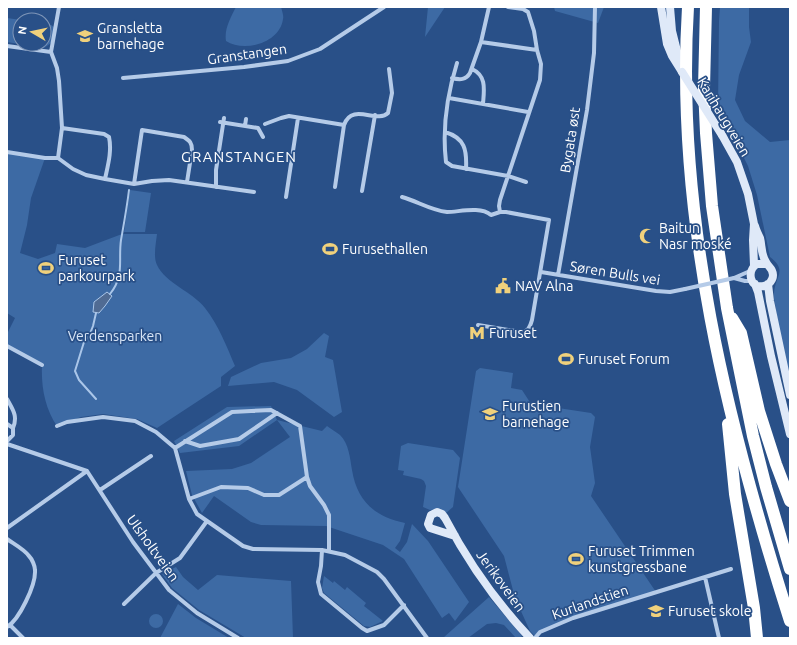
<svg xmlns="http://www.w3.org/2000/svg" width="797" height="645" font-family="Ubuntu,sans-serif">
<rect width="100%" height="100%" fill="#295088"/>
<path fill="#3d6aa4" d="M 236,7 L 281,7 C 282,11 284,16 283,19 C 280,43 244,53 226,41 C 224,29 231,17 236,7 Z
M 428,7 L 445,7 L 425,37 Z
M 554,7 L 604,7 L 598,23 L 555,11 Z
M 720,7 L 749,7 L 749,27 L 751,42 L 739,75 L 735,100 L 745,121 L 770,142 L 790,140 L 790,382 C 785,359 780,335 776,311 C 776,306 773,299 774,293 C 775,276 788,271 770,257 L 757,195 L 748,166 L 736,142 L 722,120 L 718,107 L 719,21 Z
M 7,18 L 21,20 L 20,20 L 20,44 L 44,44 L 44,24 L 51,25 L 54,27 L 51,43 L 44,48 L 7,42 Z
M 7,152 L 45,158 L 31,198 L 27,225 L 20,253 L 38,259 L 55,253 L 57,244 L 85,248 L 122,234 L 157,234 C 156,243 153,257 157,265 C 165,283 193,292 205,308 C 219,326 226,345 235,366 L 221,377 L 221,386 L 157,428 L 137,419 L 103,414 L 81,417 L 57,426 C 45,408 41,387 42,365 L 7,346 L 7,334 L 15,318 L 7,313 Z
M 130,190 L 151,193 L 145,232 L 124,232 Z
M 324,333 L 329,336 L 325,357 L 333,360 L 342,412 L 334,417 L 297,390 L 274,382 L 228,386 L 231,377 L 261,363 L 291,358 L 307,349 Z
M 480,368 L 513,373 L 511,388 L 522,390 L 535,410 L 545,406 L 591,413 L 595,417 L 590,447 L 595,483 L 591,496 L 656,592 L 601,609 L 540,632 L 536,637 L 530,631 L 515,598 L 504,556 L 458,487 L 476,371 Z
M 271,406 L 277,420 L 322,431 L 327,426 C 331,429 336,432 340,435 C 349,444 350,458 352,470 C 357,501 375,517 405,523 L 400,541 L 395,548 L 400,552 L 407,542 L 412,524 L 428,541 L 469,602 L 455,621 L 449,613 L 442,618 L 404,559 L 383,545 L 326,526 L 261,525 L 251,522 L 214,496 L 202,513 L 192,495 L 186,471 L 232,469 L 251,463 L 290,437 L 277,420 L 239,446 L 180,453 L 174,441 L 227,407 Z
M 408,443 L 453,450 L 460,458 L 453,507 L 446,513 L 438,509 L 430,510 L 423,507 L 426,486 L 424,481 L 421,479 L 403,475 L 404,471 L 398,470 L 401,446 Z
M 176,567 L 183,577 L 198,590 L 217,575 L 291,581 L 293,638 L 246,638 L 199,610 L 172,588 L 162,574 Z
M 324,576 L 333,583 L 334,581 L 345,590 L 347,587 L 366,603 L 364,606 L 383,621 L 370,627 L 364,626 L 324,593 L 322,588 Z
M 489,597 L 522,636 L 520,638 L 516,638 L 504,625 L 496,623 L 487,624 L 468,638 L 443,638 Z
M 178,604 L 196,618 L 229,638 L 160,638 Z
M149 621a7 7 0 1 1 14 0a7 7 0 1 1-14 0Z"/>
<path fill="#506b93" stroke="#aac6e9" d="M 107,292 L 112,296 L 105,306 L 99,313 L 93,312 L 94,302 Z"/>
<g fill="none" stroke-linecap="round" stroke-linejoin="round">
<path stroke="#aac6e9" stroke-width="2" d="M 110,294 C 125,275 118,261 121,240 C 124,223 127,207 129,190
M 96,399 L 79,380 L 75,371 L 84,342 L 89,336 L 93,326 L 96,313"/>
<path stroke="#b5cbe8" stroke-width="4" d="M 59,7 L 51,52 L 57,68 L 59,81 L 62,128 L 58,158 L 73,169 L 86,175 L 105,179 L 134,184 L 152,181 L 169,180 L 254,192
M 481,42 L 537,50
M 7,46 L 51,52
M 457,63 C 447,95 442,128 446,162 L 452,166 L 508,176 L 526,182
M 472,69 C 487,76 484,90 483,104
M 123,78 L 244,67 L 288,61 L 320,49 L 384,7
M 452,78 C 460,80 466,80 470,73 L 481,42 L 489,7
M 449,98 L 528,112
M 220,122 L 258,128 L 263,137
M 265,124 L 281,118 L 289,116 L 344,125 L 335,187
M 344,125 C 352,102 377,124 388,113 L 392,93 L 389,69
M 245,126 L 246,119
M 62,128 L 104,134 L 109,137 C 112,151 108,165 105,179
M 445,132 C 465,138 467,150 466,169
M 7,152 L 45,158 L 58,158
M 134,184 L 142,130 L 184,137 C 190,141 192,143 192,150 L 187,182
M 216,187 L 216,170 L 224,118
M 362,191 L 375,115
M 286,197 L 298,118
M 402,197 C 417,201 430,210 447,212 C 459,212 480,206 491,215 L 500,212 L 506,212 L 549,220 L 532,320 C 530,327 528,332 521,332 L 478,325
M 500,212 L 499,206 L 500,200 L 540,80 L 541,64 L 537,50 L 534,31 L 528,12 L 523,9 L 508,7
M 541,272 L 656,291 L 670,292 L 685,289
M 558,275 L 587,110 L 594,53 L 595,7
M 734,278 L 745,281 L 752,281
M 734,278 L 750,271
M 7,346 L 42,365
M 7,399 C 13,410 18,416 13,428
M 7,424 L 13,428 L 13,435 L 7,441
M 57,426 L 67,422 L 103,417 L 135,421 L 156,432 L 175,448 L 189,499 L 197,514 L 243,546 L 253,549 L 322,550 L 345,555 L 377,572 L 384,579 L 427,638
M 185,441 L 200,446 L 239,439 L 277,413
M 7,444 L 87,471 L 133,542 L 169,590 L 197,613 L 238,638
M 175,448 L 232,412 L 271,410 L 300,426 L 307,477 L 310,486 L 324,505 L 329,515 L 329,551
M 100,490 L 151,456
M 189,499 L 221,487 L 248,488 L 264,495 L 279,495 L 307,477
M 7,528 L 87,471
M 7,539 C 14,544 24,549 29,556 C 32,559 35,566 35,570 C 36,585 19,620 7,627
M 322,550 L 321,566 L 318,582 L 321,594 L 362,628 L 367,631 L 384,625 L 404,605
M 705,577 L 719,638
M 124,604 L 156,573 L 180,558 L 207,521
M 10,625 L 23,638
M 535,638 L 540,632 L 573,618 L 731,569"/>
<path stroke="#dfe9f8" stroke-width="8" d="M 661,7 L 667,44 L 672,56 L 682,72
M 670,7 L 672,31 L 681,67
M 722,135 L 737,162 L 748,194 L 754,224 L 753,240 L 754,265
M 755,226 C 756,230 758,234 760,238 C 762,246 761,255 766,262 C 768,267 773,268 773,275 C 773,280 769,285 764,286 C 750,289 746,271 757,264 L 766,264
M 755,284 L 758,292 L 771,356 L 790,434
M 768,284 L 770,301 L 790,395
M 455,536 L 430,528 L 428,524 L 431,515 L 437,512 L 442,514 L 445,518 C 468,562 496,602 530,638"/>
<path stroke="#fff" stroke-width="12" d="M 688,7 C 675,216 727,423 790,621
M 706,7 L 704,88 L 706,133 L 712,206 L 727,308 L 753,436 L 766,487 L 790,569
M 732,318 L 741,333 L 759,411 L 776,464 L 790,501
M 728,424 L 735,494 L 754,608 L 757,638"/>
<path stroke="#b5cbe8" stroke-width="4" d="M 685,289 L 734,278"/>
<path stroke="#dfe9f8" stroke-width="8" d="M 682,72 L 722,135"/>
</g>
<defs>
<symbol id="school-bare" viewBox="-9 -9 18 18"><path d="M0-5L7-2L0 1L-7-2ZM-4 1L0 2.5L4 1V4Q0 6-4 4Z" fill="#f0d17c" stroke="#295088" stroke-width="2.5" paint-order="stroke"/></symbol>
<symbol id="mosque-bare" viewBox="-9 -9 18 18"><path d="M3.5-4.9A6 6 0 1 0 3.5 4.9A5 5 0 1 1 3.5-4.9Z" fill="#f0d17c" stroke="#295088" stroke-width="2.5" paint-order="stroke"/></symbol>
<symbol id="stadium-bare" viewBox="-9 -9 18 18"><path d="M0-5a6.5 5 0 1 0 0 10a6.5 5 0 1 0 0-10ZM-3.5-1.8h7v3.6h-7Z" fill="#f0d17c" stroke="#295088" stroke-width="2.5" paint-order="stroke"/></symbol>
<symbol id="civic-bare" viewBox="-9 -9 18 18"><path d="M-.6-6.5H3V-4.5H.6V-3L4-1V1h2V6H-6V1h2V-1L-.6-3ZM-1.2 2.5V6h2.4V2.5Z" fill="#f0d17c" stroke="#295088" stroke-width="2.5" paint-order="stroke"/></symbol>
<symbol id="metro-bare" viewBox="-9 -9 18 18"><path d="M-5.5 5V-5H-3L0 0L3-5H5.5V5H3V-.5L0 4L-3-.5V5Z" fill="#f0d17c" stroke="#295088" stroke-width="2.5" paint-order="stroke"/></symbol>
</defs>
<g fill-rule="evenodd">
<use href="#school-bare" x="74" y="25" width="22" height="22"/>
<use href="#mosque-bare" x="636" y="225" width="22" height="22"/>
<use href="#stadium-bare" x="319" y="238" width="22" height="22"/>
<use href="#stadium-bare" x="35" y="257" width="22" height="22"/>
<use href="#civic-bare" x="492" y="275" width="22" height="22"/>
<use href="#metro-bare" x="466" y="322" width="22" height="22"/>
<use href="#stadium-bare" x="555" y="348" width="22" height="22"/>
<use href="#school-bare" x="479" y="403" width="22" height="22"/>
<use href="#stadium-bare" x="565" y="548" width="22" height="22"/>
<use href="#school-bare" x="645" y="600" width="22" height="22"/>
</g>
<g text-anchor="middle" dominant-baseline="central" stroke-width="3.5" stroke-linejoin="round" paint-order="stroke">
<g font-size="14" fill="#fff" stroke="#295088" text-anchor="start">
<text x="97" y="28">Gransletta<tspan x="97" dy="16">barnehage</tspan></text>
<text x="659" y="228">Baitun<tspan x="659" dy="16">Nasr moské</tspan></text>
<text x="342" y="249">Furusethallen</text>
<text x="58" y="260">Furuset<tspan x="58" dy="16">parkourpark</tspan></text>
<text x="515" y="286">NAV Alna</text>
<text x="489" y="333">Furuset</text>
<text x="578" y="359">Furuset Forum</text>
<text x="502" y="406">Furustien<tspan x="502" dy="16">barnehage</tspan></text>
<text x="588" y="551">Furuset Trimmen<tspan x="588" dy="16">kunstgressbane</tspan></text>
<text x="668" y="611">Furuset skole</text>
</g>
<g font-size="14" fill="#fff" stroke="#295088">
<text transform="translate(247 54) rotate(-8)">Granstangen</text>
<text transform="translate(724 117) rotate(59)">Karihaugveien</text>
<text transform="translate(570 140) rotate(-81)">Bygata øst</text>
<text transform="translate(615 273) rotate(9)">Søren Bulls vei</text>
<text transform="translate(153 548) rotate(54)">Ulsholtveien</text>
<text transform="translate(501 581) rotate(54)">Jerikoveien</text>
<text transform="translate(590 602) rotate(-19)">Kurlandstien</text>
</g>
<g font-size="14" fill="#d9e6f7" stroke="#295088">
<text x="115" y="336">Verdensparken</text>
</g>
<g font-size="15" letter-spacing="1" fill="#fff" stroke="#295088">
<text x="239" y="156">GRANSTANGEN</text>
</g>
</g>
<rect width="797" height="645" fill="none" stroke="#ffffff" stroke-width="16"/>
<g transform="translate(32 32) rotate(279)"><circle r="19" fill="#295088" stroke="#7f96b8"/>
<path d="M0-3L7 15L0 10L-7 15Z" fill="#f0d17c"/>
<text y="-6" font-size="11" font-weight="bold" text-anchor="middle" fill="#ffffff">N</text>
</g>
</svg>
